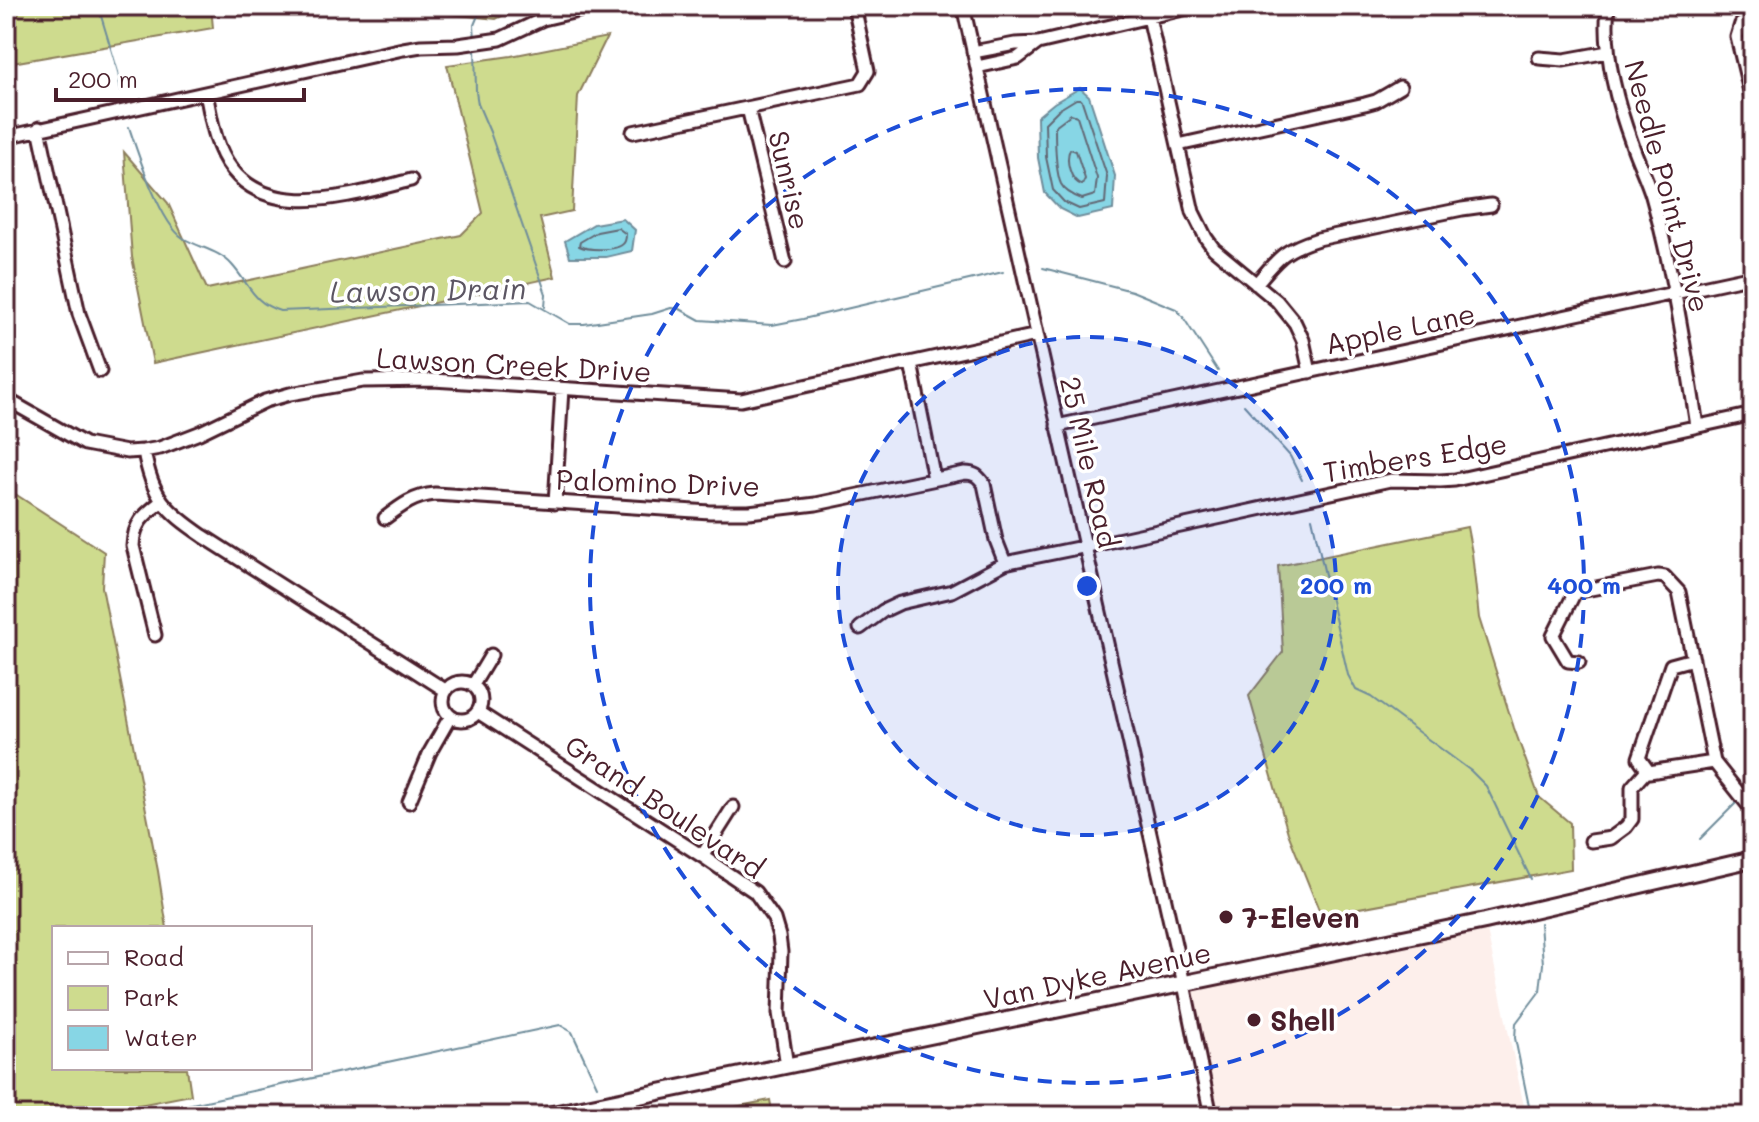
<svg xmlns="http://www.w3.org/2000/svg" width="1759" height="1122" font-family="Mali,sans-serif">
<rect width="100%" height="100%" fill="#fff"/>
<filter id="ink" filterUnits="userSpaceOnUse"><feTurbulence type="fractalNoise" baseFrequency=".0125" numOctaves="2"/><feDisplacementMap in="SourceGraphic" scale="16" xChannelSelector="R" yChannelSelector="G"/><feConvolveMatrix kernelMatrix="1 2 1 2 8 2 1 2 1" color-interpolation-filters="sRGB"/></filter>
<g filter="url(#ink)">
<path fill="#fdefeb" d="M 1485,921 L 1526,1116 L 1211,1116 L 1184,984 Z"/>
<path fill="#cedb8e" stroke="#8c7d5c" stroke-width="2" d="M 6,6 L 211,6 L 213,28 L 6,64 Z
M 449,6 L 522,6 L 496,19 L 450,14 Z
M 607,37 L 578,96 L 572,211 L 540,218 L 555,277 L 153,363 L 132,257 L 124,152 L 168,203 L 207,289 L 461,235 L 483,213 L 447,65 L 511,56 Z
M 6,488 L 104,552 L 102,587 L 158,871 L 167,928 L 54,928 L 54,1068 L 187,1068 L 191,1095 L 82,1116 L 6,1116 Z
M 1467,527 L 1472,553 L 1479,618 L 1514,728 L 1539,797 L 1570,823 L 1571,869 L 1321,915 L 1288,833 L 1249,696 L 1283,652 L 1278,566 Z
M 770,1100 L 773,1116 L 690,1116 Z"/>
<path fill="#87d6e5" stroke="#6f8d9b" stroke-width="2" d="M 1080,88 L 1089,96 L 1115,176 L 1113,210 L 1078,218 L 1060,209 L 1045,193 L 1038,158 L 1037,117 L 1054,103 Z
M 623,219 L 635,230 L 632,251 L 606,257 L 570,257 L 565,241 L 594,224 Z"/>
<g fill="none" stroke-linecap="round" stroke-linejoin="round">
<path stroke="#626875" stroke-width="2" d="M 1076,99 L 1080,99 L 1082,101 L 1107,176 L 1105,203 L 1079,209 L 1064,202 L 1053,190 L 1046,157 L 1045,123 L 1058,110 Z
M 1071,114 L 1077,116 L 1097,178 L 1095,195 L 1082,199 C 1074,196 1065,192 1061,184 C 1055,171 1055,141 1055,126 Z
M 1070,149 L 1076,151 L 1085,179 L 1082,185 C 1070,181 1065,160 1070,149 Z
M 618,228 L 626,234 C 626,236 626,239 625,241 C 621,252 588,250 579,246 L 580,242 L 597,232 Z"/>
<path stroke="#6f8d9b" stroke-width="2" d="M 98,6 L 118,72 L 121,91
M 475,40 L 474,25 L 482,6
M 475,46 L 476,92 L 478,104 L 490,132 L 546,294 L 545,307
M 129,127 C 138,154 160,223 183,238 C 199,248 219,250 232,265 C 250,285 252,302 280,311 L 530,301 L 570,324 L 584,324 L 652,314 L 671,308 L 680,309 L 700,320 L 772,325 L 803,319 L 1003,272
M 1043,268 L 1132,291 L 1176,309 L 1183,317 L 1218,371
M 1244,405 L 1290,456 L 1302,480
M 1312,518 L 1348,675 L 1356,690 L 1371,697 L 1471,771 L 1486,786 L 1531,879
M 1747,793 L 1753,786
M 1700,839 L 1737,802
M 136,1116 L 560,1025 L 572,1032 L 597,1086
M 1531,1116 L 1515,1038 L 1516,1023 L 1540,991 L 1543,964 L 1540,923"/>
<defs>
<path id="minor" d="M 963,6 L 1184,984 L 1211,1116
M 1608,6 C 1603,52 1616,101 1632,144 C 1638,162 1647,179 1652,196 C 1673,271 1685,349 1697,426
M 1149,17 L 1193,212 L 1206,238 L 1214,249 L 1277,301 L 1295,323 L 1303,340 L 1310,372
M 1753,19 L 1741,24 L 1737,37 L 1753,104
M 973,52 L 1015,44 L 1038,43 L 1196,6
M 1539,58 L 1564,60 L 1608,52
M 977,67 L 1018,58 L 1038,43
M 206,93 C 210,111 212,129 219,146 C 251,228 348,196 411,180
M 748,108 L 785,262
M 39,128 L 79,314 L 100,371
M 633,132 L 860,84 L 868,71 L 854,6
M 6,137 L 403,49 L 421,46 L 458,45 L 500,39 L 543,19 L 599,6
M 1178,145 L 1365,104 L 1376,101 L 1400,87
M 1256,284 C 1279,257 1283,250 1318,239 L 1462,209 L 1491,205
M 911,363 L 934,479
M 6,399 L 85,444 L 127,452 L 143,451 L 160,448 L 199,433 L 265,401 L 290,394 L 363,381 L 433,380 L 741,400 L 1037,335
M 1057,426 L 1753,276
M 144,451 C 152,497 165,510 203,536 L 445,690
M 555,503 L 562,389
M 385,518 C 402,505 414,496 435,494 L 710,512 L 749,512 L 816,504 L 965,473 C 975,473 978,476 984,484 L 996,540 L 1005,563
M 860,628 L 883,611 L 900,603 L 952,591 L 1005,563 L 1014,561 L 1112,541 L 1391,480 L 1440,481 L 1455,480 L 1753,414
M 155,635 L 133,546 C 134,522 144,515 162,501
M 1693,659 L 1671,665 L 1639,758 L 1649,772 L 1714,762
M 1579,662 L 1568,661 L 1553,636 L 1575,592 L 1658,576 L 1665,577 L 1679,592 L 1714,762 L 1753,811
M443 701a19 19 0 1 1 38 0a19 19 0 1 1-38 0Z
M 473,685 L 491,655
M 478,712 L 702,856 L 755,892 L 774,919 L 779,936 L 781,952 L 779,1013 L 787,1066
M 409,802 L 430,752 L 450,717
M 1750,808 L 1753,836
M 1591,841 L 1611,838 L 1626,827 L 1632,819 L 1632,787 L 1647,770
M 702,856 L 733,807"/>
<path id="major" d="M 543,1116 L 1485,921 L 1753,859"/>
</defs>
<use href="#minor" stroke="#4a1f2b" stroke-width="17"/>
<use href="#major" stroke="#4a1f2b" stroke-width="20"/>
<use href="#minor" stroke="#fff" stroke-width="11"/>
<use href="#major" stroke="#fff" stroke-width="14"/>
</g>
</g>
<circle cx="1087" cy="586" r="249" fill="#1d4ed8" fill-opacity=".12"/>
<g fill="none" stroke="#1d4ed8" stroke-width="4" stroke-dasharray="14 10">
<circle cx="1087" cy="586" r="249"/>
<circle cx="1087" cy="586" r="497"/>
</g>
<g fill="#4a1f2b" stroke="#fff" stroke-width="3">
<circle cx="1226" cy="917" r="8"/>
<circle cx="1254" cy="1020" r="8"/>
</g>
<g text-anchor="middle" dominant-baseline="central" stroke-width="7" stroke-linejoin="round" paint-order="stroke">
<g font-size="28" fill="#4a1f2b" stroke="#fff">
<text transform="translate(790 180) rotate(77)">Sunrise</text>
<text transform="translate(1668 186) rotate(75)">Needle Point Drive</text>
<text transform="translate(1400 328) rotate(-12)">Apple Lane</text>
<text transform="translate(514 364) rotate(3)">Lawson Creek Drive</text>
<text transform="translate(1415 457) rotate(-9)">Timbers Edge</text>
<text transform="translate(1090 462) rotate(77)">25 Mile Road</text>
<text transform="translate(658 482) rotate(2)">Palomino Drive</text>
<text transform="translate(665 806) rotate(34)">Grand Boulevard</text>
<text transform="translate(1097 975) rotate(-12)">Van Dyke Avenue</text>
</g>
<g font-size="28" font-weight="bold" fill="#4a1f2b" stroke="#fff" text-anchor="start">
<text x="1242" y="917">7-Eleven</text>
<text x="1270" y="1020">Shell</text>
</g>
<g font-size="30" font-style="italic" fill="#5c5663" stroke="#fff">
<text transform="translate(428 289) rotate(-1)">Lawson Drain</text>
</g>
</g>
<circle cx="1087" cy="586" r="12" fill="#1d4ed8" stroke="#fff" stroke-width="4"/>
<g font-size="24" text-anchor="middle" font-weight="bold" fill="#1d4ed8" stroke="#fff" stroke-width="7" stroke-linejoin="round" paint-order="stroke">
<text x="1336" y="594">200 m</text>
<text x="1584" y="594">400 m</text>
</g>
<rect width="1759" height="1122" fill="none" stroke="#fff" stroke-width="32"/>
<rect x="16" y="16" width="1727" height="1090" fill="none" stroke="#4a1f2b" stroke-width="3" filter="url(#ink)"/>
<rect x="52" y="926" width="260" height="144" fill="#ffffff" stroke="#b7a5aa" stroke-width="2"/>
<rect x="68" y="952" width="40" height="12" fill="#ffffff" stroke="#b7a5aa" stroke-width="2"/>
<text x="124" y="966" font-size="24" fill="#4a1f2b">Road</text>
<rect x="68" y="986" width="40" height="24" fill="#cedb8e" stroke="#b7a5aa" stroke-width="2"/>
<text x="124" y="1006" font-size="24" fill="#4a1f2b">Park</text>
<rect x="68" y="1026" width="40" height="24" fill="#87d6e5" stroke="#b7a5aa" stroke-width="2"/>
<text x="124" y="1046" font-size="24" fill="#4a1f2b">Water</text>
<path d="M56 88v12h248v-12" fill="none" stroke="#4a1f2b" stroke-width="4"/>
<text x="68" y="88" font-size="24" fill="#4a1f2b" stroke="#ffffff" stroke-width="6" paint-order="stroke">200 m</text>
</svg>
